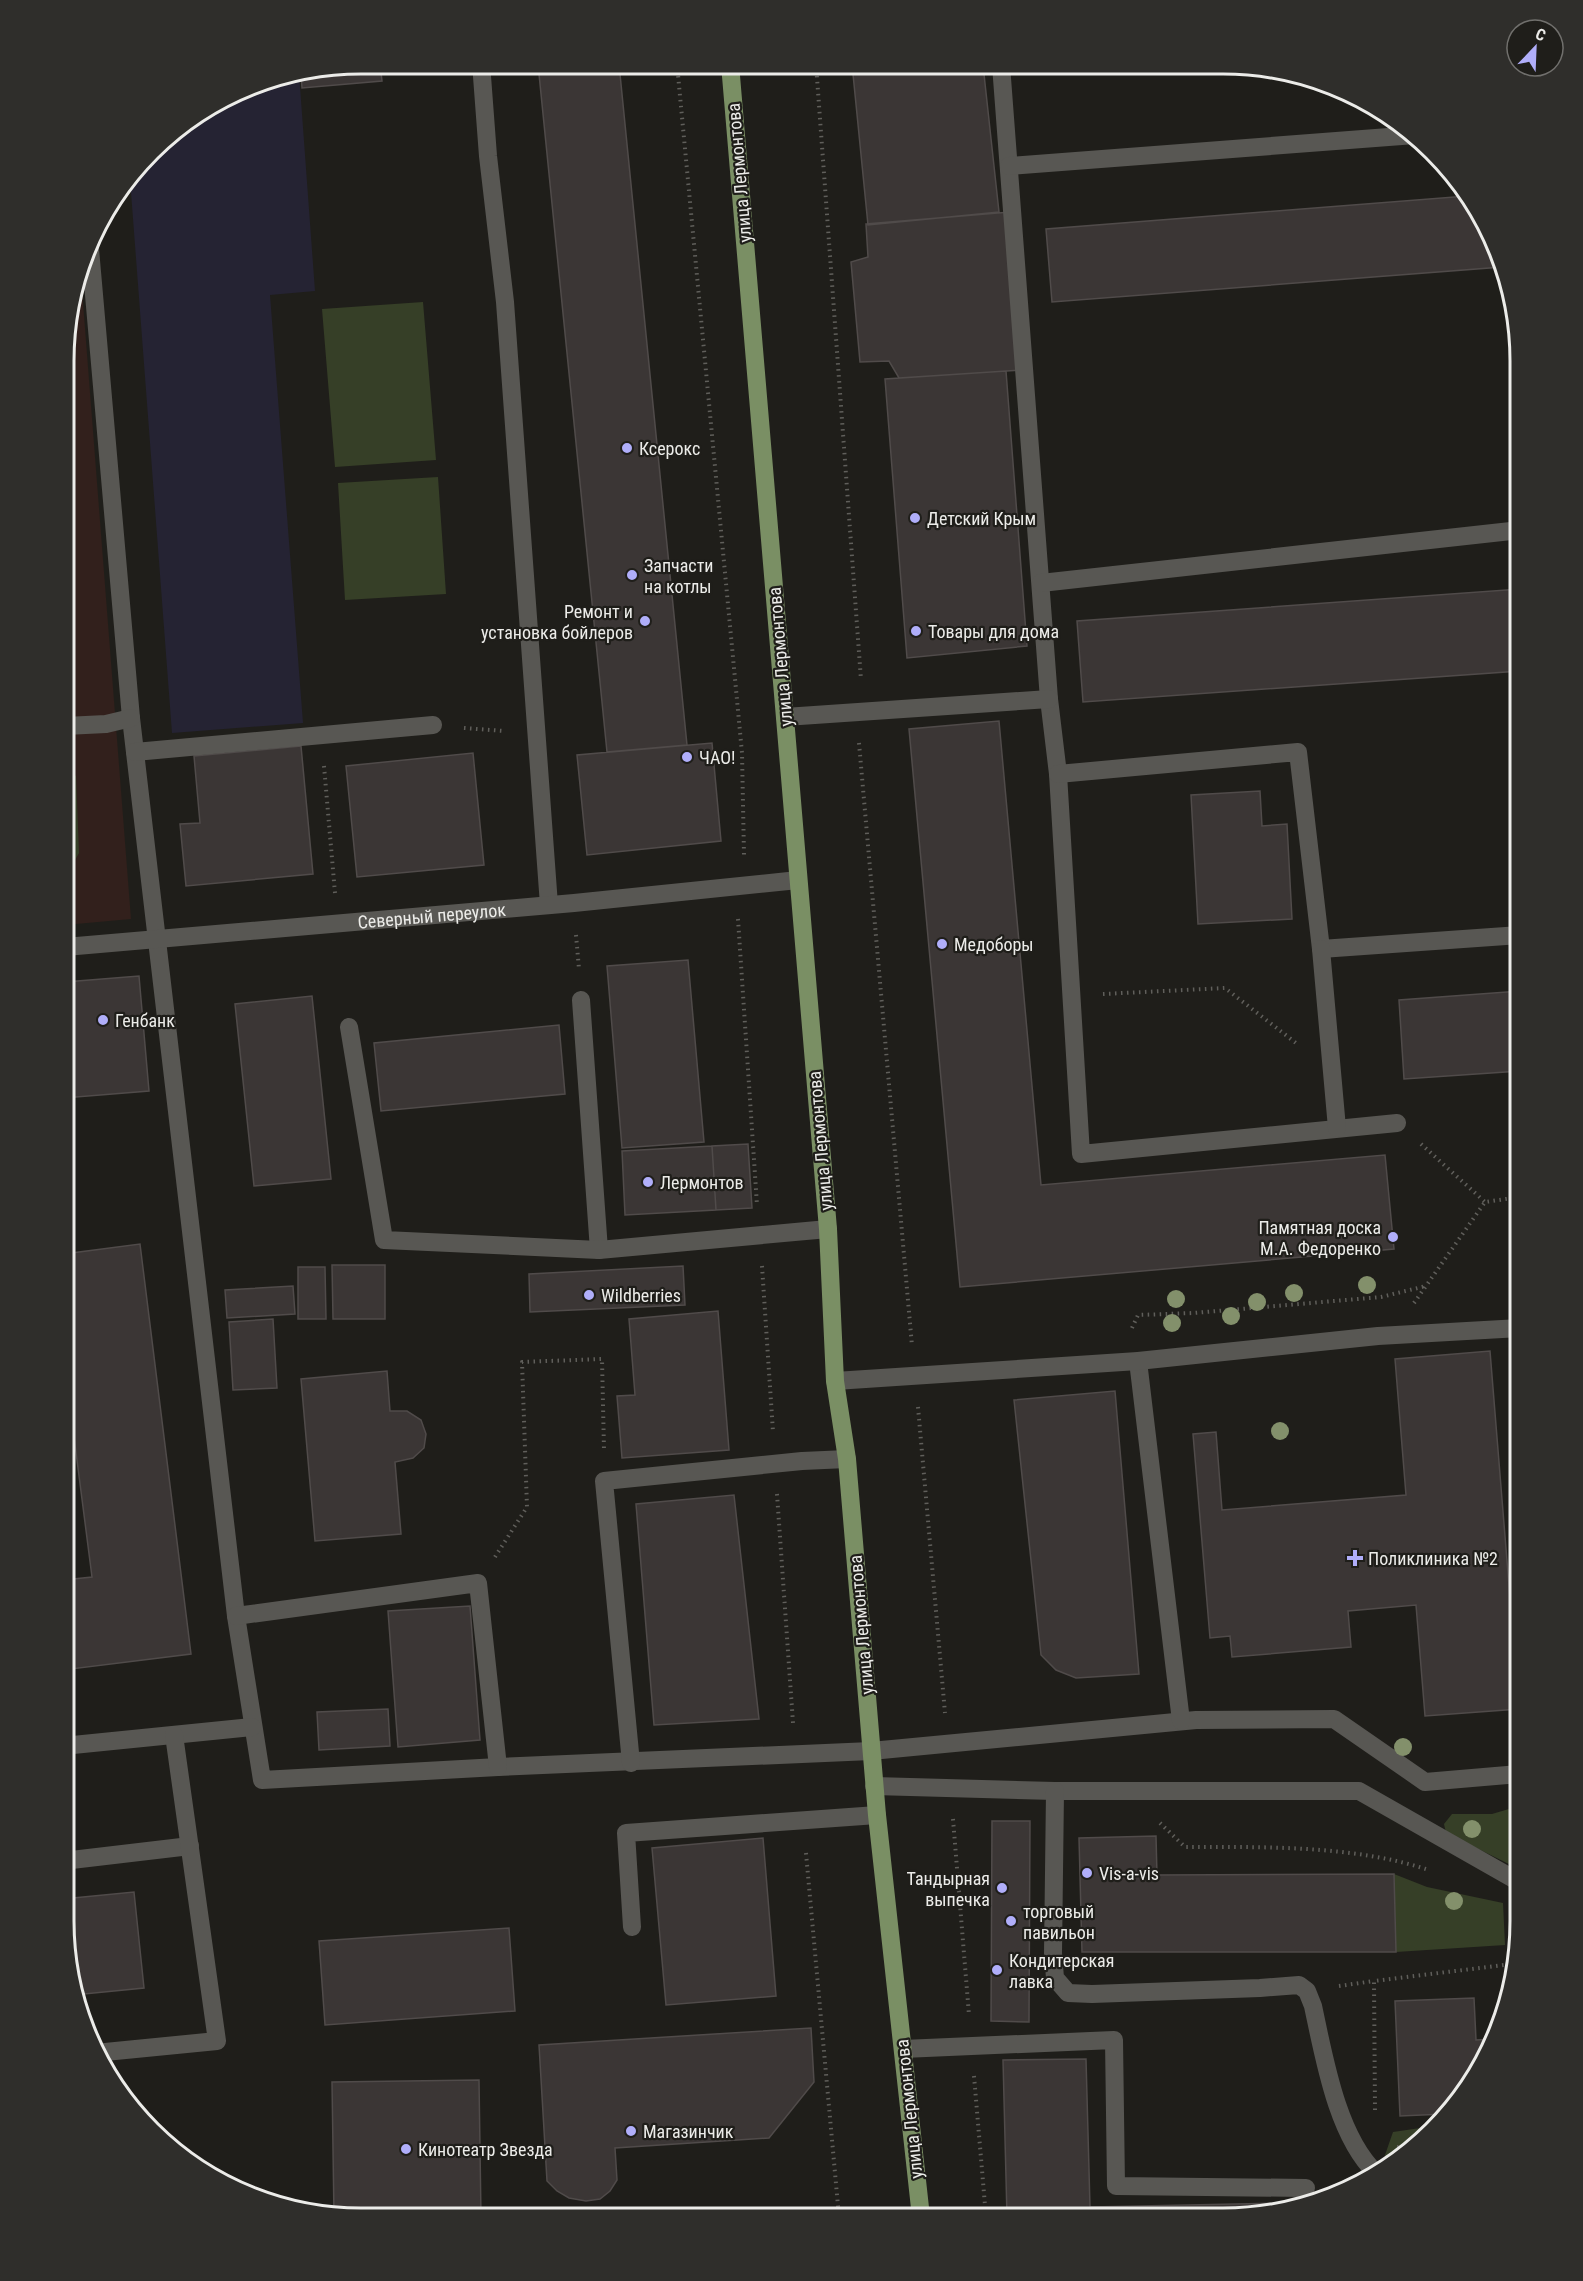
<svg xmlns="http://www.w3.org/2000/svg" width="1583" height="2281" font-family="'Roboto Condensed',sans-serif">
<rect width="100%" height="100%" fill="#1f1e1a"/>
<path fill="#252333" d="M 299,73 L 315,291 L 270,295 L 303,723 L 172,733 L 130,179 L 165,137 L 265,79 Z"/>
<path fill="#32201c" d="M 81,277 L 131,919 L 65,925 L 66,322 Z"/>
<path fill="#363f27" d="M 423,302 L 436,460 L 335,467 L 322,309 Z
M 438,477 L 446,594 L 345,600 L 338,483 Z
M 65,767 L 76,776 L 79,853 L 65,878 Z
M 1519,1806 L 1519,1869 L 1446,1833 L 1444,1824 L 1452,1814 L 1492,1814 Z
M 1394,1874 L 1427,1887 L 1503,1903 L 1505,1945 L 1396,1952 Z
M 1434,2126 L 1418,2144 L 1387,2165 L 1385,2155 L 1393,2132 Z"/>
<path fill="#3b3635" stroke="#504b4a" stroke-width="1.5" d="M 361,63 L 380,63 L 382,81 L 302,88 L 301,73 Z
M 538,64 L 619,64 L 687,745 L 607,752 Z
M 852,64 L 983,65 L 999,212 L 868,225 Z
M 1467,196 L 1489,229 L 1502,267 L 1052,302 L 1046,229 Z
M 1010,212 L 1020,370 L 899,378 L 889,361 L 860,362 L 851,262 L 868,257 L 866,224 Z
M 1006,371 L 1027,646 L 907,658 L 885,379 Z
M 1520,589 L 1520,671 L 1083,702 L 1077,621 Z
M 999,721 L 1041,1185 L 1385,1155 L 1394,1249 L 960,1287 L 909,729 Z
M 712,743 L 721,841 L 587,855 L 577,755 Z
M 301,746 L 313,874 L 186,886 L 180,824 L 200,823 L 194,756 Z
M 473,753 L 484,865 L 357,877 L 346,766 Z
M 1260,791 L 1262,826 L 1287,824 L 1292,919 L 1198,924 L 1191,795 Z
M 688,960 L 704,1142 L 622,1148 L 607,966 Z
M 139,976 L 149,1091 L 64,1098 L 65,982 Z
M 1520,991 L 1520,1071 L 1404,1079 L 1399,1000 Z
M 312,996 L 331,1179 L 254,1186 L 235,1004 Z
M 559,1025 L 565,1094 L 381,1111 L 374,1043 Z
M 748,1144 L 752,1208 L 716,1210 L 712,1146 Z
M 712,1146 L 716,1210 L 625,1215 L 622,1151 Z
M 140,1244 L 191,1654 L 63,1670 L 64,1580 L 92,1577 L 64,1359 L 64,1254 Z
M 332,1265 L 385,1265 L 385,1319 L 333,1319 Z
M 683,1266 L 685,1305 L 530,1312 L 529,1274 Z
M 298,1267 L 325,1267 L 326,1319 L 298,1319 Z
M 293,1286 L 295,1314 L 227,1318 L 225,1290 Z
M 718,1311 L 729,1450 L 622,1458 L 617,1396 L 635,1395 L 629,1319 Z
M 273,1319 L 277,1388 L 233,1390 L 229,1322 Z
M 1490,1351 L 1519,1709 L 1425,1716 L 1416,1605 L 1348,1611 L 1351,1647 L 1232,1657 L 1230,1636 L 1210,1638 L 1193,1434 L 1216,1432 L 1222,1510 L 1406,1495 L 1395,1359 Z
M 387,1371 L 390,1411 L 407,1411 L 421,1420 L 426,1434 L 424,1448 L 413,1458 L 395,1462 L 401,1534 L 315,1541 L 301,1379 Z
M 1115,1391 L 1139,1674 L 1076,1678 L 1056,1670 L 1041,1655 L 1014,1400 Z
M 734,1495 L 759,1719 L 654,1725 L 636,1504 Z
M 470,1606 L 480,1740 L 398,1747 L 388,1611 Z
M 388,1709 L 390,1746 L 319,1750 L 317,1712 Z
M 992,1821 L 1030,1821 L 1029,2022 L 991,2021 Z
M 1156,1836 L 1157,1875 L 1394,1874 L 1396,1952 L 1082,1952 L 1079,1838 Z
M 763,1838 L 776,1996 L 666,2005 L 652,1848 Z
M 134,1892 L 144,1988 L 74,1995 L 69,1979 L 63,1899 Z
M 509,1928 L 515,2011 L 325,2025 L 319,1941 Z
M 1474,1998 L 1476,2040 L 1493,2039 L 1470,2086 L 1445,2114 L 1400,2116 L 1395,2001 Z
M 811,2028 L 814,2082 L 769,2138 L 615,2148 L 617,2180 L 610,2191 L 600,2199 L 586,2201 L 569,2198 L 557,2191 L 547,2181 L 539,2045 Z
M 1086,2059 L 1090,2207 L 1279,2203 L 1279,2212 L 1223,2218 L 1007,2217 L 1003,2060 Z
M 479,2080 L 481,2216 L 334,2216 L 332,2082 Z"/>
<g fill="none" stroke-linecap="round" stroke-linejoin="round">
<path stroke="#605f5b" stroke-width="4" stroke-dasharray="1.5 4.5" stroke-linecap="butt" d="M 677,64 L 742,753 L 744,855
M 816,64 L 861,680
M 464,728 L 504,731
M 859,743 L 912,1346
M 324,766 L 335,893
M 738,919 L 757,1205
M 576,935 L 579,969
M 1103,994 L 1225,988 L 1296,1043
M 1421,1144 L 1485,1202
M 762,1266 L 773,1432
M 1414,1303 L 1485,1202 L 1520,1197
M 1132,1328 L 1138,1315 L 1194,1313 L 1381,1297 L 1426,1286
M 918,1407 L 945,1713
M 777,1494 L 793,1723
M 495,1557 L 527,1507 L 522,1362 L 602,1359 L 604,1450
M 953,1819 L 969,2015
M 1160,1823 L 1185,1847 C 1265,1847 1353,1845 1429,1870
M 806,1853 L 839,2217
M 1339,1986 L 1374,1981
M 974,2076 L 986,2217
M 1375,2110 L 1374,1981 L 1512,1964 L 1515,1913
M 1397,2147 L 1415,2147"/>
<g stroke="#585753" stroke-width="18">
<path d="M 481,63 L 488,156 L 505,302 L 549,905"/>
<path d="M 1001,65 L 1049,699 L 1058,774 L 1081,1154 L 1397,1123"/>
<path d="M 1009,166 L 1415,135"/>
<path d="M 90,249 L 131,718 L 236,1616 L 262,1780 L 498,1767 L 871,1751 L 1196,1720 L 1334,1719 L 1425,1782 L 1519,1774"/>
<path d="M 1041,583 L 1520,530"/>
<path d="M 785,717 L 1049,699"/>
<path d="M 65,726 L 106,724 L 131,718"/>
<path d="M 135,752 L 433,725"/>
<path d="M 1058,774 L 1298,752 L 1321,949 L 1520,935"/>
<path id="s1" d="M 65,947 L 574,903 L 798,880"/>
<path d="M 1321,949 L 1337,1128"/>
<path d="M 581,1000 L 599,1250"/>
<path d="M 349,1027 L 384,1240 L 599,1250 L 828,1229"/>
<path d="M 1138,1361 L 1181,1721"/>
<path d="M 835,1381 L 1138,1361 L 1378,1336 L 1520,1328"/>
<path d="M 236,1616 L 478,1583 L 498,1767"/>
<path d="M 63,1746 L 252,1727"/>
<path d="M 631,1763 L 604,1481 L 802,1461 L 847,1459"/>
<path d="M 874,1786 L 1055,1791 L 1359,1791 L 1519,1882"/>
<path d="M 1055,1791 L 1053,1953 L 1055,1978 L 1068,1993 L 1092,1994 L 1260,1988 L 1299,1985 L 1307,1991 L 1313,2006 C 1324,2057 1337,2136 1376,2173"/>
<path d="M 63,1861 L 190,1846"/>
<path d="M 632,1927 L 626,1833 L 877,1815"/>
<path d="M 903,2049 L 1114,2040 L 1116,2186 L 1306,2188"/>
<path d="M 95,2053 L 217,2041 L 174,1735"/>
</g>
<path stroke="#7a8f64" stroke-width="18" d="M 730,64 L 828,1229 L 835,1381 L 847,1459 L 877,1815 L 921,2217"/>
</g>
<g fill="#83906b">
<circle cx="1367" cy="1285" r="9"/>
<circle cx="1294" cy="1293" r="9"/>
<circle cx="1176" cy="1299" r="9"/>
<circle cx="1257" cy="1302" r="9"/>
<circle cx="1231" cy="1316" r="9"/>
<circle cx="1172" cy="1323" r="9"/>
<circle cx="1280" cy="1431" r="9"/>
<circle cx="1403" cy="1747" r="9"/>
<circle cx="1472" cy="1829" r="9"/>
<circle cx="1454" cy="1901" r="9"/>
</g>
<g fill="#b0aefa" stroke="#1f1e1a" stroke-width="2">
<circle cx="627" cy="448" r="6"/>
<circle cx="915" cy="518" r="6"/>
<circle cx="632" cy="575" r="6"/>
<circle cx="645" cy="621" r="6"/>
<circle cx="916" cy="631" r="6"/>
<circle cx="687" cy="757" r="6"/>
<circle cx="942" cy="944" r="6"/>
<circle cx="103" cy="1020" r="6"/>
<circle cx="648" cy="1182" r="6"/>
<circle cx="1393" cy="1237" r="6"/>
<circle cx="589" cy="1295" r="6"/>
<path d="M1352 1549h6v6h6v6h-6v6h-6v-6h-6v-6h6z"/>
<circle cx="1087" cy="1873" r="6"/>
<circle cx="1002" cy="1888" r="6"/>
<circle cx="1011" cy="1921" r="6"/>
<circle cx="997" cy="1970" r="6"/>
<circle cx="631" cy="2131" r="6"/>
<circle cx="406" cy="2149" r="6"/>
</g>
<g text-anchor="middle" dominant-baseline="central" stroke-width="4.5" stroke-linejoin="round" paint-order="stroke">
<g font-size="18" fill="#ecece9" stroke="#1f1e1a">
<text transform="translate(739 173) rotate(-95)">улица Лермонтова</text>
<text transform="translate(780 657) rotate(-95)">улица Лермонтова</text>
<text stroke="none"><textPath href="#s1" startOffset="368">Северный переулок</textPath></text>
<text transform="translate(820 1141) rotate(-95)">улица Лермонтова</text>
<text transform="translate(861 1625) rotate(-95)">улица Лермонтова</text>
<text transform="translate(909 2109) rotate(-96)">улица Лермонтова</text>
</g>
<g font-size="18" fill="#ecece9" stroke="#1f1e1a" text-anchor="start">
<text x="639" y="448">Ксерокс</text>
<text x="927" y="518">Детский Крым</text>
<text x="644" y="565">Запчасти<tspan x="644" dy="21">на котлы</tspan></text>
<text x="633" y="611" text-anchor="end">Ремонт и<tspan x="633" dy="21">установка бойлеров</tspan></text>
<text x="928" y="631">Товары для дома</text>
<text x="699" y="757">ЧАО!</text>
<text x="954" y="944">Медоборы</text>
<text x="115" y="1020">Генбанк</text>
<text x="660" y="1182">Лермонтов</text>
<text x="1381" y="1227" text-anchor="end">Памятная доска<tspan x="1381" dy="21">М.А. Федоренко</tspan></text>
<text x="601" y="1295">Wildberries</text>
<text x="1368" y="1558">Поликлиника №2</text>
<text x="1099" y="1873">Vis-a-vis</text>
<text x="990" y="1878" text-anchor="end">Тандырная<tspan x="990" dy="21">выпечка</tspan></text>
<text x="1023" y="1911">торговый<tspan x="1023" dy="21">павильон</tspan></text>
<text x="1009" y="1960">Кондитерская<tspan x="1009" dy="21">лавка</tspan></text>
<text x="643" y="2131">Магазинчик</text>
<text x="418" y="2149">Кинотеатр Звезда</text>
</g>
</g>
<path d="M0 0H1583V2281H0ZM361 74H1223A287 287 0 0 1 1510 361V1921A287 287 0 0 1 1223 2208H361A287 287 0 0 1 74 1921V361A287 287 0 0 1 361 74Z" fill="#2f2e2b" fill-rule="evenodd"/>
<path fill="none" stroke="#ecece9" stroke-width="3" d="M361 74H1223A287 287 0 0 1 1510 361V1921A287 287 0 0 1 1223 2208H361A287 287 0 0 1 74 1921V361A287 287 0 0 1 361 74Z"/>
<g transform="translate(1535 48) rotate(23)"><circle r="28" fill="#1f1e1a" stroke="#71706d" stroke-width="1.5"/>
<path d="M0-4.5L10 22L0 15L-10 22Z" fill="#b0aefa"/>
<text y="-9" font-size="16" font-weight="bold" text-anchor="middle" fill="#ecece9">С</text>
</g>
</svg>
